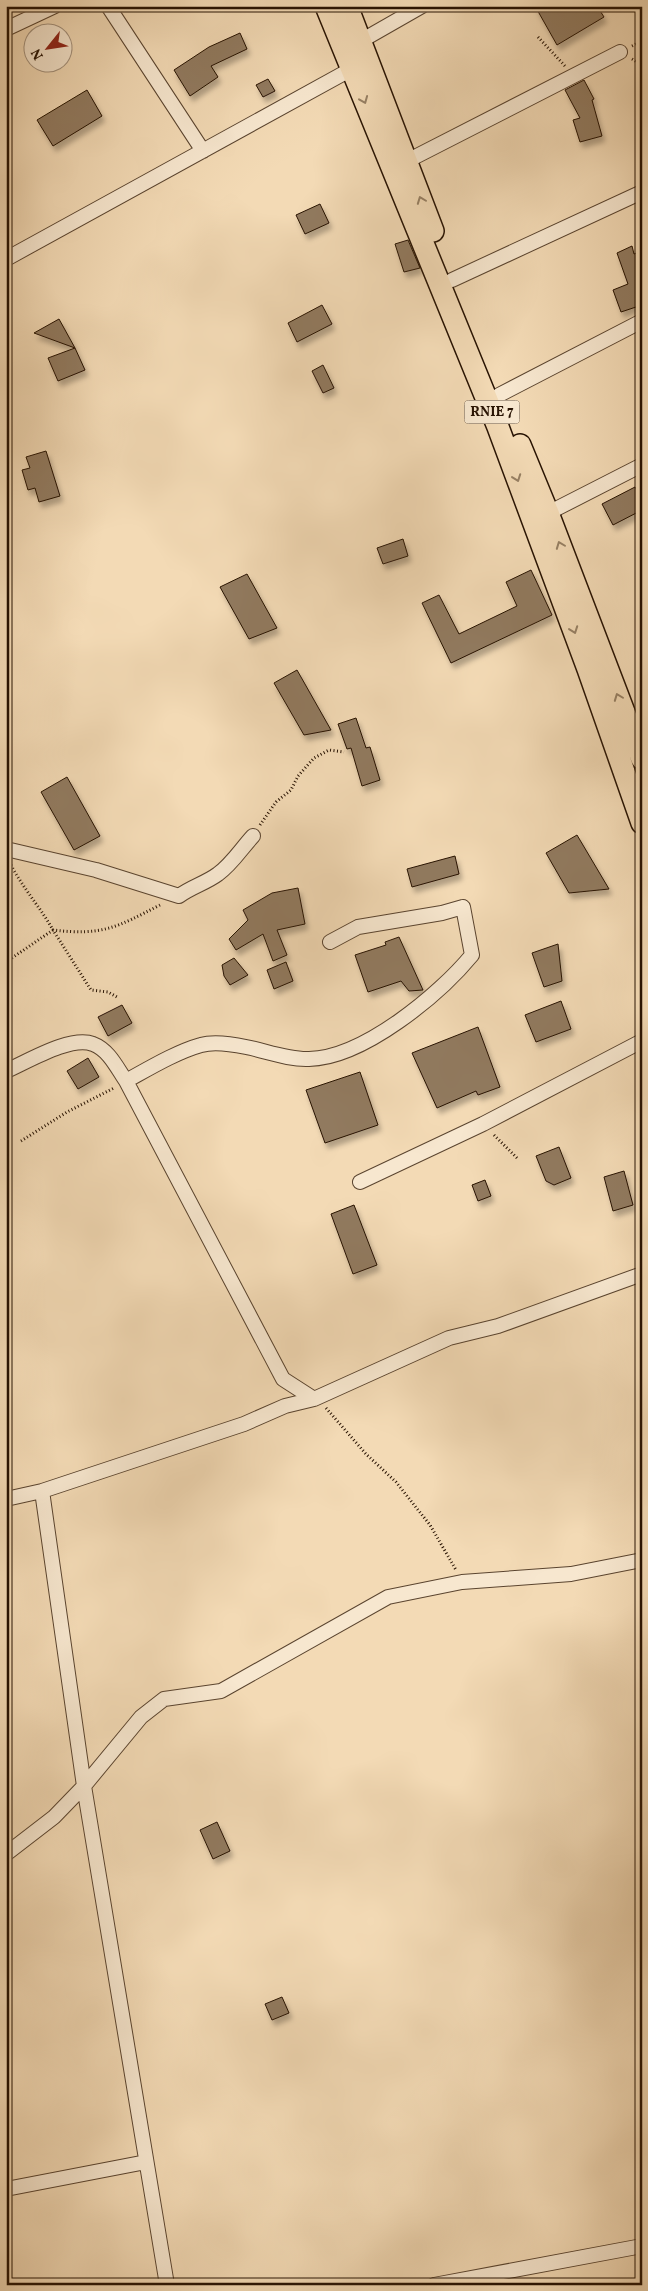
<svg xmlns="http://www.w3.org/2000/svg" width="648" height="2291" font-family="Vollkorn,serif">
<defs>
<filter id="shadow"><feDropShadow dx="3" dy="5.5" stdDeviation="2.5" flood-color="#0004"/></filter>
</defs>
<rect width="100%" height="100%" fill="#f3dab5"/>
<filter id="stains"><feTurbulence type="fractalNoise" baseFrequency=".004" numOctaves="4"/><feColorMatrix values="0 0 0 0 .2 0 0 0 0 .09 0 0 0 0 .02 0 0 0 .5 -.17"/></filter>
<radialGradient id="worn" r=".72"><stop offset=".6" stop-color="#630" stop-opacity="0"/><stop offset="1" stop-color="#630" stop-opacity=".3"/></radialGradient>
<path fill="#917a5f" stroke="#271202" filter="url(#shadow)" d="M 535,6 L 597,6 L 604,17 L 557,45 Z
M 240,33 L 247,49 L 211,66 L 218,77 L 190,96 L 174,70 L 209,47 Z
M 268,79 L 275,91 L 263,97 L 256,85 Z
M 584,80 L 594,99 L 592,100 L 602,136 L 580,142 L 573,120 L 580,118 L 565,90 Z
M 87,90 L 102,116 L 53,146 L 37,120 Z
M 320,204 L 329,223 L 305,234 L 296,215 Z
M 408,240 L 420,268 L 404,272 L 395,244 Z
M 632,246 L 634,254 L 642,251 L 642,312 L 638,313 L 636,307 L 621,312 L 613,290 L 628,284 L 617,253 Z
M 322,305 L 332,324 L 297,342 L 288,323 Z
M 59,319 L 75,348 L 34,333 Z
M 75,348 L 85,370 L 58,381 L 48,358 Z
M 323,365 L 334,388 L 323,393 L 312,371 Z
M 46,451 L 60,496 L 39,502 L 35,488 L 28,490 L 22,470 L 30,468 L 26,457 Z
M 635,487 L 642,499 L 642,510 L 613,525 L 602,504 Z
M 403,539 L 408,556 L 383,564 L 377,548 Z
M 531,570 L 552,615 L 451,663 L 422,603 L 439,595 L 459,634 L 517,606 L 506,582 Z
M 247,574 L 277,628 L 249,639 L 220,587 Z
M 297,670 L 331,730 L 304,735 L 274,683 Z
M 356,718 L 366,748 L 370,747 L 380,780 L 362,786 L 351,748 L 347,749 L 338,724 Z
M 67,777 L 100,836 L 74,850 L 41,792 Z
M 577,835 L 609,889 L 569,893 L 546,853 Z
M 455,856 L 459,874 L 412,887 L 407,869 Z
M 298,888 L 305,924 L 277,930 L 287,955 L 273,961 L 263,934 L 236,950 L 229,939 L 248,920 L 243,910 L 272,893 Z
M 399,937 L 423,990 L 409,991 L 401,981 L 368,992 L 355,955 L 386,945 L 385,942 Z
M 558,944 L 562,981 L 544,987 L 532,953 Z
M 234,958 L 248,975 L 230,985 L 224,976 L 222,965 Z
M 286,962 L 293,981 L 274,989 L 267,970 Z
M 561,1001 L 571,1029 L 536,1042 L 525,1015 Z
M 122,1005 L 132,1023 L 108,1036 L 98,1017 Z
M 478,1027 L 500,1087 L 478,1095 L 476,1091 L 437,1108 L 412,1053 Z
M 88,1058 L 99,1077 L 78,1089 L 67,1071 Z
M 360,1072 L 378,1125 L 325,1143 L 306,1090 Z
M 559,1147 L 571,1178 L 554,1185 L 546,1181 L 536,1156 Z
M 624,1171 L 633,1205 L 613,1211 L 604,1177 Z
M 485,1180 L 491,1196 L 478,1201 L 472,1185 Z
M 354,1205 L 377,1265 L 353,1274 L 331,1214 Z
M 217,1822 L 230,1851 L 213,1859 L 200,1830 Z
M 282,1997 L 289,2013 L 272,2020 L 265,2004 Z"/>
<g fill="none" stroke-linecap="round" stroke-linejoin="round">
<defs>
<path id="street" d="M 108,6 L 203,151
M 6,29 L 55,6
M 359,42 L 422,6
M 407,161 L 620,52
M 6,259 L 357,66
M 452,280 L 642,192
M 499,395 L 642,321
M 548,513 L 642,465
M 6,849 L 96,870 L 179,896 C 191,887 206,883 218,874 C 232,864 241,849 253,836
M 6,1071 C 27,1062 71,1035 93,1044 C 109,1050 117,1068 126,1081 L 283,1379 L 314,1399
M 126,1081 C 148,1069 176,1052 201,1045 C 214,1041 232,1044 246,1047 C 266,1051 289,1060 309,1059 C 363,1058 439,995 472,955 L 463,907 L 442,913 L 358,927 L 330,942
M 360,1182 L 483,1124 L 642,1041
M 42,1491 L 84,1786 L 167,2285
M 6,1499 L 42,1491 L 244,1424 L 285,1406 L 314,1399 L 449,1338 L 498,1326 L 642,1274
M 6,1854 L 54,1817 L 84,1786 L 141,1717 L 164,1699 L 221,1691 L 388,1597 L 462,1582 L 571,1574 L 642,1560
M 6,2189 L 146,2162
M 434,2285 L 642,2246"/>
<path id="primary" d="M 326,6 L 498,427 L 588,669 L 642,823
M 347,6 L 433,231
M 520,445 L 548,513 L 642,759"/>
</defs>
<use href="#street" stroke="#5a442f" stroke-width="16"/>
<use href="#primary" stroke="#271202" stroke-width="24"/>
<path stroke="#271202" stroke-width="3" stroke-dasharray="1 2.5" stroke-linecap="butt" d="M 538,37 L 565,66
M 632,46 L 642,41
M 632,59 L 642,65
M 260,825 L 276,802 L 291,790 L 298,776 L 314,758 L 329,750 L 344,752
M 11,865 C 23,888 40,907 53,930 C 103,936 117,927 160,905
M 6,962 L 53,930 L 91,990 L 108,992 L 117,997
M 494,1135 L 517,1158
M 21,1141 L 67,1112 L 114,1088
M 326,1408 L 366,1454 L 396,1482 L 430,1525 L 456,1570"/>
<use href="#street" stroke="#f7e7cf" stroke-width="14"/>
<use href="#primary" stroke="#f3dab5" stroke-width="21"/>
</g>
<defs><path id="oneway-chevron" d="M-2-3.5L2.5 0L-2 3.5" fill="none" stroke-width="1.6" stroke-linecap="round" stroke-linejoin="round" transform="scale(1.25)"/></defs>
<g stroke="#978064">
<use href="#oneway-chevron" transform="translate(364 100) rotate(68)"/>
<use href="#oneway-chevron" transform="translate(421 200) rotate(-111)"/>
<use href="#oneway-chevron" transform="translate(517 478) rotate(70)"/>
<use href="#oneway-chevron" transform="translate(560 545) rotate(-111)"/>
<use href="#oneway-chevron" transform="translate(574 630) rotate(70)"/>
<use href="#oneway-chevron" transform="translate(618 697) rotate(-111)"/>
</g>
<g text-anchor="middle" dominant-baseline="central" stroke-width="4" stroke-linejoin="round" paint-order="stroke">
<rect fill="#f7e7cf" stroke="#655240" stroke-width="1" x="464.5" y="400.5" width="55" height="23" rx="4"/>
<g font-size="14" font-weight="bold" fill="#271202">
<text x="492" y="412">RNIE 7</text>
</g>
</g>
<rect width="648" height="2291" fill="none" stroke="#f3dab5" stroke-width="25"/>
<rect x="8" y="8" width="633" height="2276" fill="none" stroke="#271202" stroke-width="2.5"/>
<rect x="12" y="12" width="623" height="2266" fill="none" stroke="#271202"/>
<g transform="translate(48 48) rotate(240)"><circle r="24" fill="#f7e7cf" stroke="#a4927d"/>
<path d="M0-4L9 19L0 12L-9 19Z" fill="#8f2418"/>
<text y="-8" font-size="14" font-weight="bold" text-anchor="middle" fill="#271202">N</text>
</g>
<rect width="100%" height="100%" filter="url(#stains)"/>
<rect width="100%" height="100%" fill="url(#worn)"/>
</svg>
